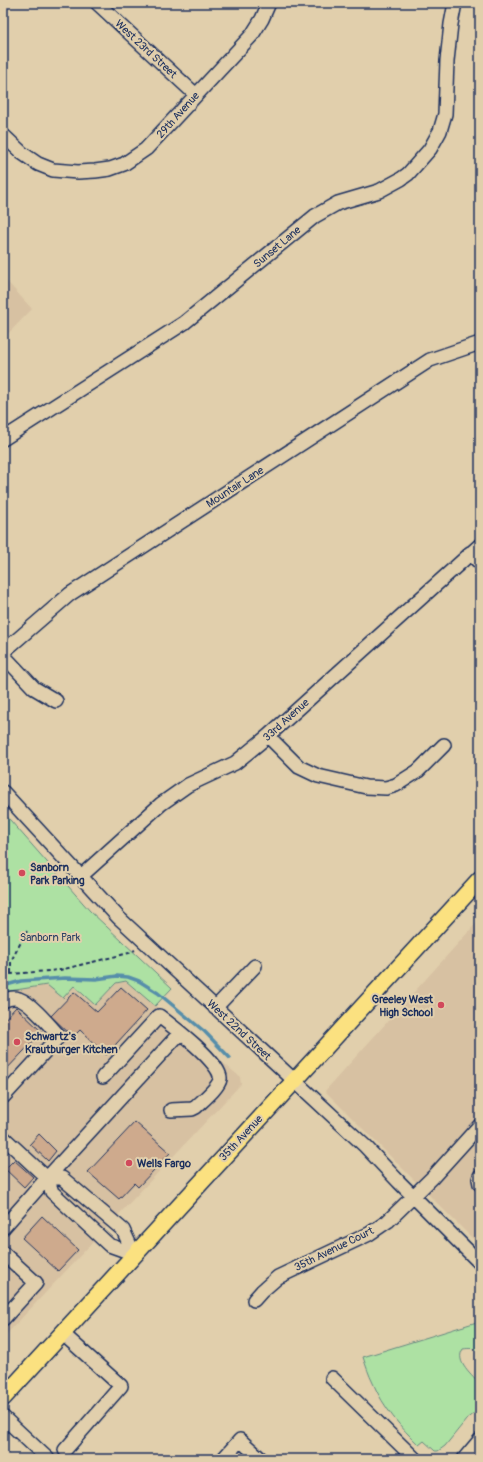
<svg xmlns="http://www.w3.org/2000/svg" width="483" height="1462" font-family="Pangolin,sans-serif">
<rect width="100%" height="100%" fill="#e1cfac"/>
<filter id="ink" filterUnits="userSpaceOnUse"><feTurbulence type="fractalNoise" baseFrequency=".025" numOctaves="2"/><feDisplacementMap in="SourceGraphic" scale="8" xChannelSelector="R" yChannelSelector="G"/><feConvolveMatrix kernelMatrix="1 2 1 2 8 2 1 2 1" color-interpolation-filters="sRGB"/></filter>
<g filter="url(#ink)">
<path fill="#d7c1a2" d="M 3,277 L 32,309 L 3,339 Z
M 480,919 L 480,1246 L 325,1091 Z
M 126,981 L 240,1077 L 241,1084 L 3,1338 L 3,992 L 47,985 L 73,986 L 95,1005 L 116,983 Z"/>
<path fill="#ade1a3" stroke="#648880" d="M 3,812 L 90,911 L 172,988 L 155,1006 L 126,981 L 116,983 L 95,1005 L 74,986 L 63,998 L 47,985 L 3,992 Z
M 480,1321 L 480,1352 C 474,1348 470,1348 463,1349 C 454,1362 473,1376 480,1385 L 480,1409 L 466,1420 L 445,1446 L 438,1451 L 435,1451 L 424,1441 L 419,1445 C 401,1428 383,1407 373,1383 C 369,1375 366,1366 363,1357 Z"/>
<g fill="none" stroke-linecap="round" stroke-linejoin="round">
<path stroke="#578eaa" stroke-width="3.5" d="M 3,986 L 21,981 L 65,978 L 96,979 L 117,976 L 128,977 L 139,981 L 158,993 L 205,1032 L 230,1058"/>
</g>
<path fill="#ceaa8d" stroke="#1b2f5e" d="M 121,987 L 147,1010 L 106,1055 L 80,1030 L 73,1037 L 51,1016 L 74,992 L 97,1012 Z
M 16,1007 L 42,1032 L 3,1073 L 3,1021 Z
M 135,1122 L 170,1153 L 138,1187 L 134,1183 L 119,1199 L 88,1172 Z
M 39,1134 L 56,1151 L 48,1161 L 30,1144 Z
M 14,1160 L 33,1177 L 24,1187 L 5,1169 Z
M 42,1216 L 78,1250 L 58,1271 L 22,1238 Z"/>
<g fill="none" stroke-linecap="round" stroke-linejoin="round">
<defs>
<path id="minor" d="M 97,3 L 196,95
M 3,135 L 22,153 L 38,164 L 53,170 L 78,172 L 95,171 L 110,169 L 124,164 L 146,149 L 252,35 L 262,19 L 269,3
M 3,439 L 184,323 L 315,216 L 338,203 L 379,191 L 401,179 L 408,174 L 430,149 L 440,131 L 445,114 L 447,61 L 451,24 L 455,3
M 470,553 L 480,563
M 3,652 L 70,594 L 430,360 L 480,343
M 3,655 L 34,688 L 56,701
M 268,736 L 299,767 L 318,776 L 366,787 L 386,788 L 396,785 L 418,771 L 444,745
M 3,792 L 119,918 L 365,1146 L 399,1182 L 480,1263
M 80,877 L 161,804 L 188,785 L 235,763 L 268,736 L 480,545
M 3,1001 C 7,999 14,997 19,999 C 31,1003 50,1026 59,1036 L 3,1097
M 215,1008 L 255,966
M 103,1077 L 159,1016 C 171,1025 223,1064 220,1079 C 219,1087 202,1101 196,1107 L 192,1109 L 171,1110
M 3,1137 L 47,1178 L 52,1192 L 109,1245 L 134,1254
M 480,1176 L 479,1179 L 480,1184
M 47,1178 L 62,1178 L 123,1230 L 134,1254
M 3,1228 L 47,1178 L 180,1033
M 3,1253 L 36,1283 L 3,1319
M 254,1300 L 262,1291 L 278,1277 L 369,1234 L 388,1221 L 433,1177 L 480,1125
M 62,1333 L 121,1386 L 65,1450
M 332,1378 L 415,1459
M 3,1417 L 48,1459
M 223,1459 L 240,1440 L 261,1459
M 464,1459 L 480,1440"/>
<path id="major" d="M 3,1398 L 480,879"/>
</defs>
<use href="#minor" stroke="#1b2f5e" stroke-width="16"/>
<use href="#major" stroke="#1b2f5e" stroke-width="19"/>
<path stroke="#1b2f5e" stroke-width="2" stroke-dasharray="4 3" stroke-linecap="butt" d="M 473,913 L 480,912
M 3,973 L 11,974 L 60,970 L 129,953 L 135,950
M 11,973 L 11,961 L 28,929"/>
<use href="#minor" stroke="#e1cfac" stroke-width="13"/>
<use href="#major" stroke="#fbe180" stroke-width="16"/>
</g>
</g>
<g fill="#d1495b" stroke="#e1cfac" stroke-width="1.5">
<circle cx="22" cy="873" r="4"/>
<circle cx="441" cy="1005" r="4"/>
<circle cx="17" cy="1042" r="4"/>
<circle cx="129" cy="1163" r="4"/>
</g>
<g text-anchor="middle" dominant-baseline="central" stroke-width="4" stroke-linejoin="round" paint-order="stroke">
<g font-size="11" fill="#1b2f5e" stroke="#e1cfac">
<text transform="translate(146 49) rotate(43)">West 23rd Street</text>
<text transform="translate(178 115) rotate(-48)">29th Avenue</text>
<text transform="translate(277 247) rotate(-40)">Sunset Lane</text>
<text transform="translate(235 487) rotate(-33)">Mountair Lane</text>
<text transform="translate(286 720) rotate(-42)">33rd Avenue</text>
<text transform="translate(239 1030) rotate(43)">West 22nd Street</text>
<text transform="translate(241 1138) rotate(-47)">35th Avenue</text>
<text transform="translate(334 1249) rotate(-26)">35th Avenue Court</text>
</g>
<g font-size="11" font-weight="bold" fill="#1b2f5e" stroke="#e1cfac" text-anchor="start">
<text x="30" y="867">Sanborn<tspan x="30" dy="13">Park Parking</tspan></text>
<text x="433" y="999" text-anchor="end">Greeley West<tspan x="433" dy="13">High School</tspan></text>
<text x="25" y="1036">Schwartz's<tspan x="25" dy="13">Krautburger Kitchen</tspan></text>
<text x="137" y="1163">Wells Fargo</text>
</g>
<g font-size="11" fill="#2a4165" stroke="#e1cfac">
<text x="50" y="937">Sanborn Park</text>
</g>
</g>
<rect width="483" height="1462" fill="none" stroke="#e1cfac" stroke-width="16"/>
<rect x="8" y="8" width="467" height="1446" fill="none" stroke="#1b2f5e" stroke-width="1.5" filter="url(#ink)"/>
</svg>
